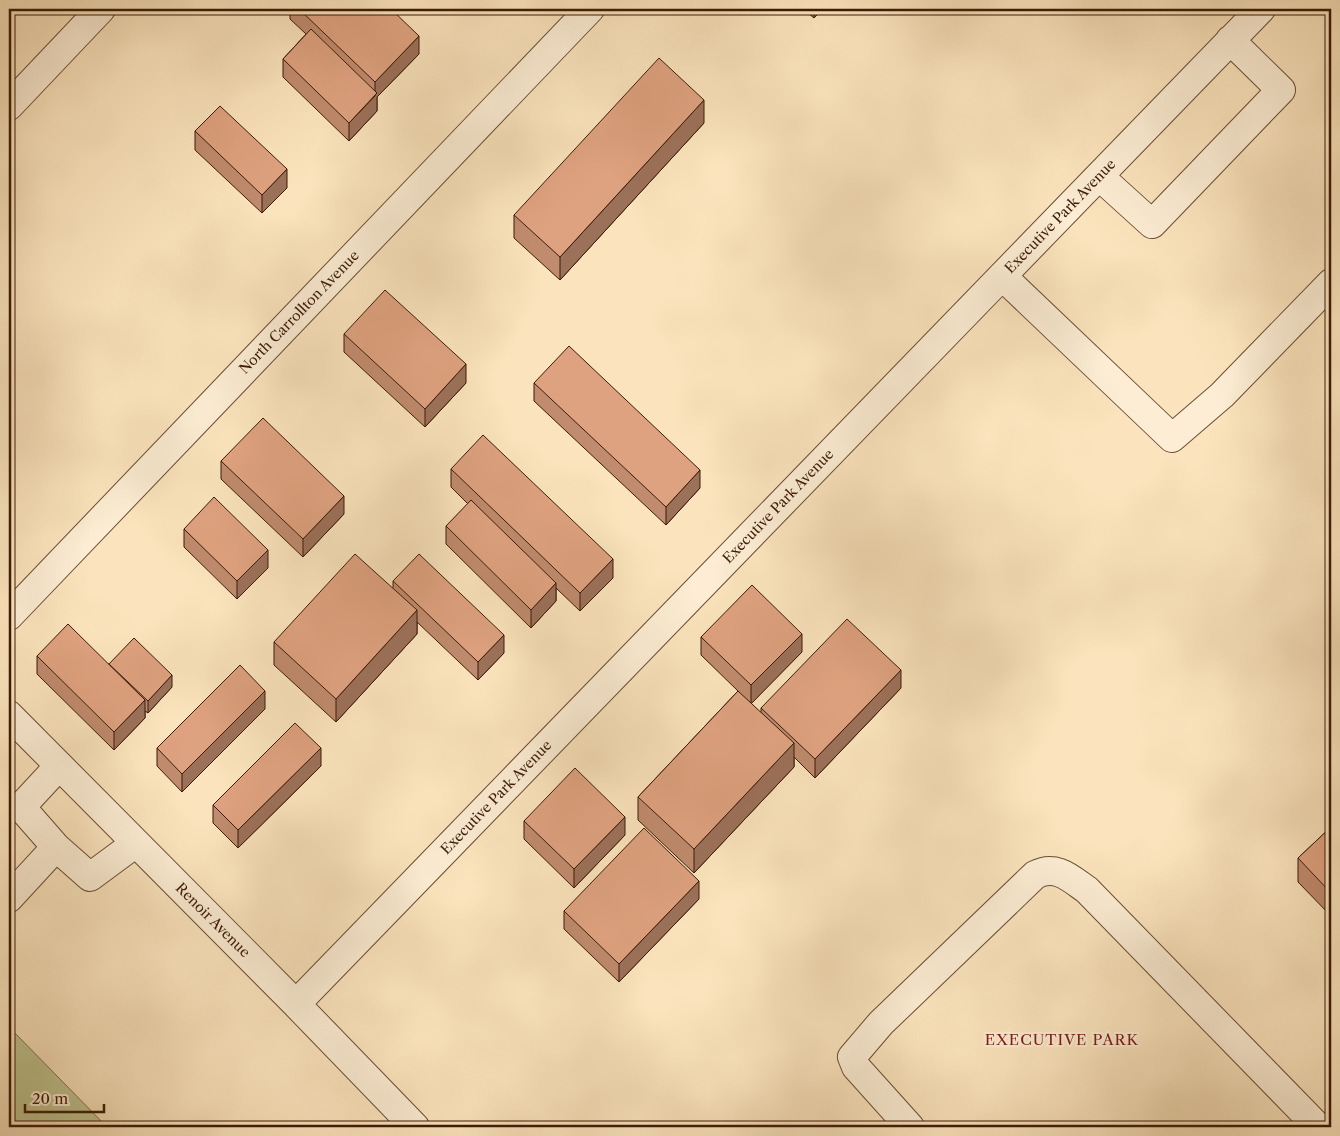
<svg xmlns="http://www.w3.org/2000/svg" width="1340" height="1136" font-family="'Libre Caslon Text',serif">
<rect width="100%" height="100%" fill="#fbe4bd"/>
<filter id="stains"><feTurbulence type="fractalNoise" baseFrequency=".004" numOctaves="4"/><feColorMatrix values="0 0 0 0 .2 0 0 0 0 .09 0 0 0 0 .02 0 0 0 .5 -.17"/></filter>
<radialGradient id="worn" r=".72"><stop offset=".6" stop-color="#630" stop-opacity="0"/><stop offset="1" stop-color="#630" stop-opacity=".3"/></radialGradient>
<path fill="#bfc490" stroke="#7d704c" d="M 9,1027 L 107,1127 L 9,1127 Z"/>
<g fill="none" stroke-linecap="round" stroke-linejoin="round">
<defs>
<path id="minor" d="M 9,106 L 101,9
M 1099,176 L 1152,224 L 1281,90 L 1230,40
M 1002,276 L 1172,438 L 1222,395 L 1331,283
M 9,616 L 590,9
M 9,715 L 296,1004 L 415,1127
M 56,847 L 90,877 L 136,843
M 9,898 L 56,847 L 21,807 L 59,766
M 296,1004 L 1261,9
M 910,1127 L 856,1067 L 852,1057 L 881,1023 L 1035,875 C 1056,864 1070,878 1087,890 L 1318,1127"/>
</defs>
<use href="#minor" stroke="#6b4d35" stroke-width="30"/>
<use href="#minor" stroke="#fcedd4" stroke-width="28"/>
</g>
<path fill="#c08b6e" stroke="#3b1b08" d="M 290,9 L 391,9 L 419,54 L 377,97 L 377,111 L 349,141 L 283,77 L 283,59 L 306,34 L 290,19 Z
M 803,9 L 823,9 L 814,18 Z
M 704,123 L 560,280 L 514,238 L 514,215 Z
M 195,131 L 287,188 L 262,213 L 195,150 Z
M 344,334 L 466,383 L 425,427 L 344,352 Z
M 534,383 L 700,488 L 666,525 L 534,401 Z
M 221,461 L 344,514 L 303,557 L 221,479 Z
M 451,469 L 613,578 L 580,611 L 556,588 L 556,601 L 531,628 L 446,544 L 446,526 L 468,504 L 451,487 Z
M 184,529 L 268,568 L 237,599 L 184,547 Z
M 393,581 L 504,653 L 478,680 L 417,622 L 417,634 L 336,722 L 274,665 L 274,642 L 393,589 Z
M 701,637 L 802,652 L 751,703 L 761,713 L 761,708 L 901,688 L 815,778 L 794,757 L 794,767 L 694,873 L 638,820 L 638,797 L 738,691 L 701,655 Z
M 37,656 L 109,664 L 172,687 L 148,713 L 145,711 L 145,718 L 114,750 L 37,674 Z
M 265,709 L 182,792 L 157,766 L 157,748 Z
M 321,766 L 238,848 L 213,823 L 213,805 Z
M 524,821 L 625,835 L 574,888 L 524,839 Z
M 1331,827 L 1331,916 L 1298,882 L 1298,858 Z
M 699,899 L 619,982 L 564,929 L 564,911 Z"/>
<path fill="#9c715a" stroke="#3b1b08" d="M 814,9 L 823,9 L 814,18 Z
M 419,36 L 419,54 L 377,97 L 377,111 L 349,141 L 349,123 L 375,96 L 375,82 Z
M 704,100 L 704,123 L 560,280 L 560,257 Z
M 287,169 L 287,188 L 262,213 L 262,195 Z
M 466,364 L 466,383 L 425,427 L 425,409 Z
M 700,470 L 700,488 L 666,525 L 666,507 Z
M 344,496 L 344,514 L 303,557 L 303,539 Z
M 268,550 L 268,568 L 237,599 L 237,581 Z
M 613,559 L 613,578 L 580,611 L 580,593 Z
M 556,583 L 556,601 L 531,628 L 531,610 Z
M 417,610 L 417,634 L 336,722 L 336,699 Z
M 802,634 L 802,652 L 751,704 L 751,685 Z
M 504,635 L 504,653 L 478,680 L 478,662 Z
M 901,670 L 901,688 L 815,778 L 815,759 Z
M 172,675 L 172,687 L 148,713 L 148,701 Z
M 265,691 L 265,709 L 182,792 L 182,774 Z
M 145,700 L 145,718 L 114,750 L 114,732 Z
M 794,743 L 794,767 L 694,873 L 694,849 Z
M 321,748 L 321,766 L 238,848 L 238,830 Z
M 625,817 L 625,835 L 574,888 L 574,869 Z
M 699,881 L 699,899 L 619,982 L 619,964 Z"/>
<path fill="#dfa280" stroke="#3b1b08" d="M 299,9 L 391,9 L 419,36 L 375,82 Z
M 311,29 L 377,93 L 349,123 L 283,59 Z
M 659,58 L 704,100 L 560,257 L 514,215 Z
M 220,106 L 287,169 L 262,195 L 195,131 Z
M 385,290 L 466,364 L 425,409 L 344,334 Z
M 569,346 L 700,470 L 666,507 L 534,383 Z
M 263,418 L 344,496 L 303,539 L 221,461 Z
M 483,435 L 613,559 L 580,593 L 451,469 Z
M 214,497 L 268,550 L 237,581 L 184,529 Z
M 471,500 L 556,583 L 531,610 L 446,526 Z
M 355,554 L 417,610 L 336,699 L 274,642 Z
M 419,554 L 504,635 L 478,662 L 393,581 Z
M 752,585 L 802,634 L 751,685 L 701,637 Z
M 847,619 L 901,670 L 815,759 L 761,708 Z
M 68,624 L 145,700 L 114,732 L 37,656 Z
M 134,638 L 172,675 L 148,701 L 109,664 Z
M 240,665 L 265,691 L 182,774 L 157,748 Z
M 738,691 L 794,743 L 694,849 L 638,797 Z
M 295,723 L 321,748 L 238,830 L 213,805 Z
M 575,768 L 625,817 L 574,869 L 524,821 Z
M 1331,827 L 1331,893 L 1298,858 Z
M 644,828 L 699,881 L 619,964 L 564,911 Z"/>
<g text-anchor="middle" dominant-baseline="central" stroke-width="4.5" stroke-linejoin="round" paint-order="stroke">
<g font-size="14" fill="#3b1b08" stroke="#fcedd4">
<text transform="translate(1060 216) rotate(-46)">Executive Park Avenue</text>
<text transform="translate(299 312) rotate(-46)">North Carrollton Avenue</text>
<text transform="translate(778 506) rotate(-46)">Executive Park Avenue</text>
<text transform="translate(496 797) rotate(-46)">Executive Park Avenue</text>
<text transform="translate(213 920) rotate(45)">Renoir Avenue</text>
</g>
<g font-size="15" letter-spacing="1" fill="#7a1f14" stroke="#fcedd4">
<text x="1062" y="1039">EXECUTIVE PARK</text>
</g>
</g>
<rect width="1340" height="1136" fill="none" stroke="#fbe4bd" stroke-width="30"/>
<rect x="10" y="10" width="1320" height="1116" fill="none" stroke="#3b1b08" stroke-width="2.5"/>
<rect x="15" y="15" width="1310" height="1106" fill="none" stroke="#3b1b08"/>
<path d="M25 1104v8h79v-8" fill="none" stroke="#3b1b08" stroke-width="2.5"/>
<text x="32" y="1104" font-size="15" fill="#3b1b08" stroke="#fcedd4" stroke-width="4" paint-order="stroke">20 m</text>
<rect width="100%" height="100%" filter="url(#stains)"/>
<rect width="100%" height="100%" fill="url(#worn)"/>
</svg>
